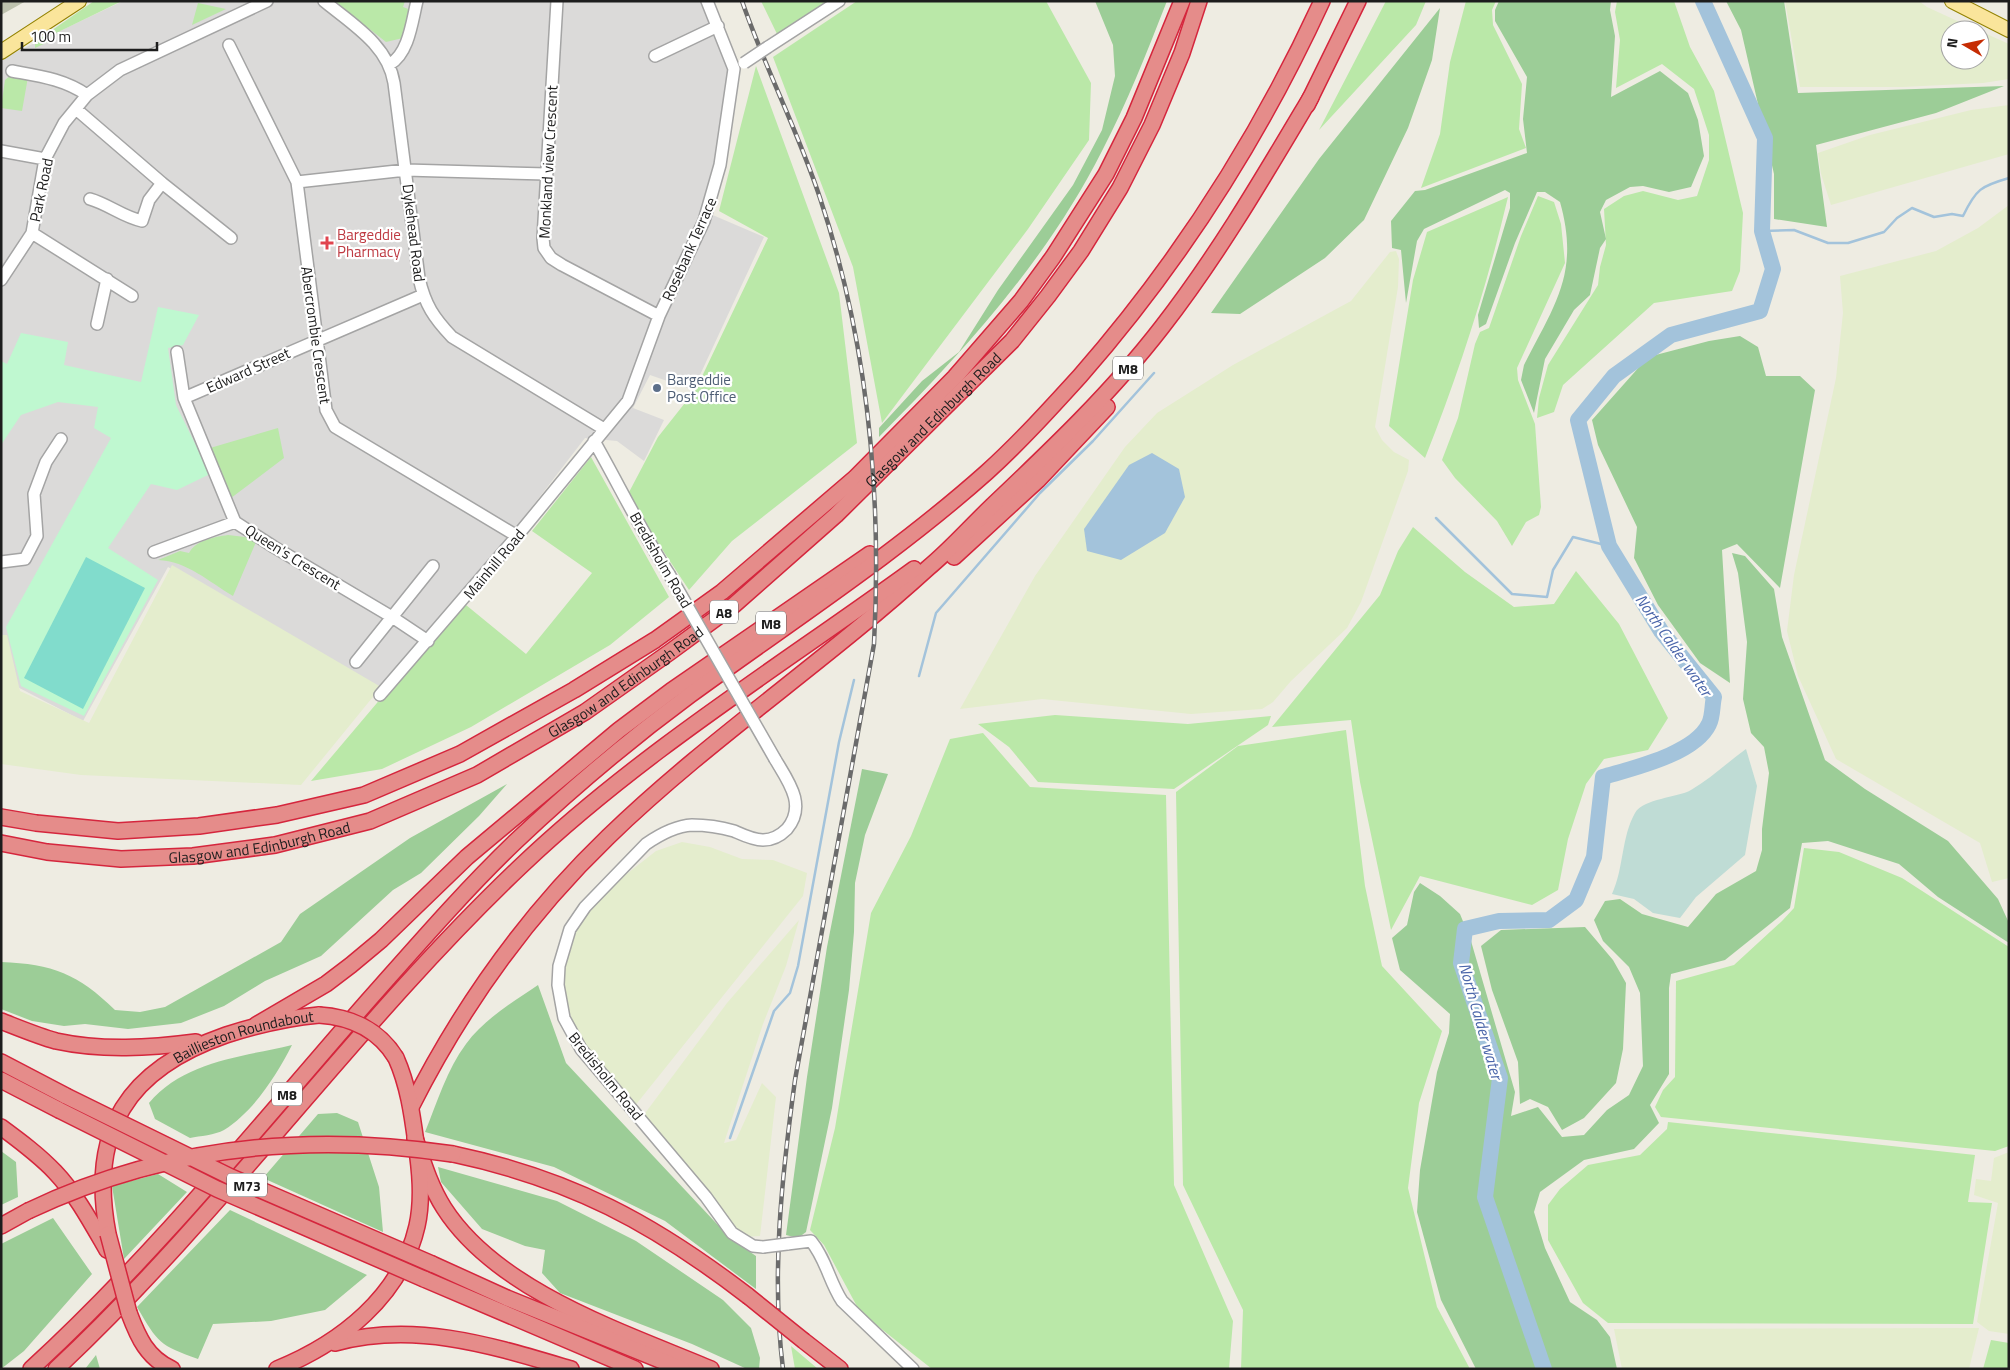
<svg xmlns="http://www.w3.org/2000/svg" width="2010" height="1370" font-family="'Titillium Web',sans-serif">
<rect width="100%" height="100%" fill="#eeece2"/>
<path fill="#dbdad9" d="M 123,1 L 702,1 L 728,71 L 716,157 L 701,210 L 764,237 L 693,390 L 650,375 L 633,408 L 664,420 L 644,461 L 617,441 L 585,438 L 518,525 L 380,689 L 168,567 L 83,721 L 2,679 L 1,59 Z"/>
<path fill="#bec2ae" d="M 1,1 L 26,1 L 1,15 Z"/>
<path fill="#e4edcd" d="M 1785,1 L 1919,1 L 1927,7 L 1977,30 L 1950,30 L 1950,60 L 1980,60 L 1980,31 L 2009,44 L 2009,79 L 1983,83 L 1903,87 L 1800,87 Z
M 2009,105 L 2009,154 L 1831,205 L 1821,174 L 1818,153 L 1870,135 L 1971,110 Z
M 2009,205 L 2009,878 L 1992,882 L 1980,843 L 1836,759 L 1798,676 L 1787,631 L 1794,575 L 1836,378 L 1843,313 L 1840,276 L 1936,251 L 1978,228 Z
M 1396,251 L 1399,259 L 1398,287 L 1375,427 L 1382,440 L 1394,452 L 1409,460 L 1408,471 L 1361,602 L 1347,628 L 1291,681 L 1273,702 L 1262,709 L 1191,714 L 1042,699 L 960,709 L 1035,576 L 1125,447 L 1157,413 L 1233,365 L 1351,301 L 1390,252 Z
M 172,565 L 381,687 L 301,785 L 81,775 L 1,764 L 1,635 L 7,635 L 20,691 L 89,723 Z
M 682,842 L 710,847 L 742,859 L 773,860 L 807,873 L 803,896 L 634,1107 L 576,1032 L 564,995 L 563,974 L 571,939 L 582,918 L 610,887 L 656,851 Z
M 799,920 L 786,966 L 763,1024 L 724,1143 L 736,1140 L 762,1083 L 776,1097 L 760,1236 L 744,1237 L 643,1116 L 727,1003 Z
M 2009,1152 L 2009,1334 L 1989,1331 L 1977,1322 L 1998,1203 L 1974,1195 L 1976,1179 L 1991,1181 L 1994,1158 Z
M 1979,1328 L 1969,1369 L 1622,1369 L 1614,1329 Z"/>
<path fill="#bae8a8" d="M 94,1 L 122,1 L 50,36 L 48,42 L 35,48 L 35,42 Z
M 334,1 L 405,1 L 403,7 L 411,10 L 403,38 L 386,42 Z
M 761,1 L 830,1 L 777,34 Z
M 857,1 L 1046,1 L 1091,83 L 1089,140 L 1028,229 L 882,423 L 853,267 L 773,57 Z
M 1386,1 L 1426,1 L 1416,25 L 1319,130 Z
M 1466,1 L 1496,1 L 1492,10 L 1493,25 L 1522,84 L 1519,129 L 1526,148 L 1421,188 L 1440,134 L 1450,62 Z
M 1617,1 L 1674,1 L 1690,47 L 1714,91 L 1743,213 L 1740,271 L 1732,291 L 1654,303 L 1563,385 L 1554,412 L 1537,418 L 1539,398 L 1548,365 L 1598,285 L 1600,267 L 1606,245 L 1604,209 L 1624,196 L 1643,191 L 1678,200 L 1697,196 L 1709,160 L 1709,135 L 1694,89 L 1662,64 L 1616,88 L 1620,40 L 1615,12 Z
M 198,3 L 226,9 L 192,25 Z
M 756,66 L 839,293 L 857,443 L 732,541 L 689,590 L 627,496 L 658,437 L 696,389 L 768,238 L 719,211 Z
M 11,75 L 28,77 L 22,111 L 1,108 L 5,80 Z
M 1538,196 L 1554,202 L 1561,224 L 1565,263 L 1517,368 L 1518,380 L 1535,424 L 1541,507 L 1539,515 L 1526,522 L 1512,546 L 1497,521 L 1455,478 L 1442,460 L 1458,418 L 1475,344 L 1480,332 L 1489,328 L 1521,236 Z
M 1508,197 C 1487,286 1459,373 1425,458 L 1389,426 L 1413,280 L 1427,232 Z
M 278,428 L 284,458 L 231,498 L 210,448 Z
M 591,457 L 669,597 L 610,645 L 471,727 L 382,769 L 311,781 L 382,697 L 466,605 L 526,654 L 592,573 L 532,531 Z
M 1413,527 L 1465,572 L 1514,607 L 1554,604 L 1576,571 L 1619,624 L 1668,718 L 1648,750 L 1604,759 L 1586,784 L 1568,839 L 1558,890 L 1532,905 L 1420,876 L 1391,930 L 1360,782 L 1351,720 L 1272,727 L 1380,595 L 1398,551 Z
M 228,535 L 245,537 L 256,542 L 233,596 C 209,582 187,561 158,560 L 180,551 L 189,553 C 196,540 214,537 228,535 Z
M 1055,715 L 1188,724 L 1271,716 L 1268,725 L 1174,789 L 1038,782 L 1009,747 L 978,724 Z
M 1346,730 L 1365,886 L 1382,966 L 1442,1031 L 1419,1103 L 1408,1188 L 1437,1307 L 1470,1369 L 1241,1369 L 1243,1310 L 1183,1185 L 1176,792 L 1238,746 Z
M 983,733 L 1030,787 L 1166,795 L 1174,1185 L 1233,1321 L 1229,1369 L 932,1369 L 860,1312 L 824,1245 L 810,1230 L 835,1128 L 871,913 L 911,836 L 950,739 Z
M 1804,848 L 1839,852 L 1902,878 L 2009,947 L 2009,1146 L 1995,1151 L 1661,1117 L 1655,1107 L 1663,1090 L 1675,1077 L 1676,981 L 1734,965 L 1782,921 L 1794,908 Z
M 1668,1122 L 1975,1155 L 1968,1202 L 1992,1203 L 1973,1324 L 1608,1323 L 1583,1303 L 1548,1240 L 1548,1205 L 1560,1189 L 1588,1165 L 1640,1155 L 1667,1129 Z
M 1991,1340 L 2009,1343 L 2009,1369 L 1983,1369 Z
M 791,1346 L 818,1369 L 795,1369 Z"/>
<path fill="#9ccd97" d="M 1095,1 L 1167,1 C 1147,52 1127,103 1102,151 C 1047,260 964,351 879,437 L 879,428 L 922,381 L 959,352 L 998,290 L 1073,185 L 1102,130 L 1115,76 L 1113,45 Z
M 1499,1 L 1611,1 L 1610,10 L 1615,36 L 1611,97 L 1660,71 L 1688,93 L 1698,120 L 1704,156 L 1691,187 L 1669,192 L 1643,186 L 1630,187 L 1606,200 L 1600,212 L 1606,239 L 1600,248 L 1590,295 L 1574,310 L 1545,359 L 1534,413 L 1521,380 L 1524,365 C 1555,304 1580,273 1560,202 L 1545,192 L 1537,192 L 1515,243 L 1486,324 L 1479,328 L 1478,315 L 1510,208 L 1510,193 L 1505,190 L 1424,229 L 1417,241 L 1406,303 L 1401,250 L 1392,248 L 1391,221 L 1415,191 L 1425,190 L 1527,153 L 1523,119 L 1527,77 L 1495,21 L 1495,10 Z
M 1726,1 L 1784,1 L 1798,93 L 2004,86 L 1936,113 L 1816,145 L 1827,227 L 1774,219 L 1774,174 L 1741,30 Z
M 1440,8 L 1432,60 L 1408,128 L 1364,220 L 1325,258 L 1240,314 L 1211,313 L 1319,159 Z
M 1740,336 L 1758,347 L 1766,376 L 1800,376 L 1815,390 L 1780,588 L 1737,544 L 1722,550 L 1730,683 L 1700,663 L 1658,605 L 1634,558 L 1637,527 L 1598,445 L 1592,420 L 1648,357 L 1709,341 Z
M 1732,553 L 1745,556 L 1774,589 L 1782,637 L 1825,760 L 1865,789 L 1948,841 L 1998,899 L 2009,923 L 2009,943 L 1938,897 L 1899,864 L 1828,841 L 1802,843 L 1790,908 L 1725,960 L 1671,974 L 1669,988 L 1669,1074 L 1650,1105 L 1659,1123 L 1634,1149 L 1584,1160 L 1540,1192 L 1534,1212 L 1545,1248 L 1570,1302 L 1597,1320 L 1610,1337 L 1617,1369 L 1476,1369 L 1441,1300 L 1417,1212 L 1420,1170 L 1437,1072 L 1449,1033 L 1450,1014 L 1400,970 L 1392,938 L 1407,925 L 1414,892 L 1420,883 L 1440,896 L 1460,914 L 1471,941 L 1515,1092 L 1511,1116 L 1538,1107 L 1562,1137 L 1584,1135 L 1607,1110 L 1629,1095 L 1643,1066 L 1640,993 L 1629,967 L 1603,941 L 1594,920 L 1605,901 L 1620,899 L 1642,914 L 1688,927 L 1716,894 L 1756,871 L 1762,850 L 1762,829 L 1769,773 L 1764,747 L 1751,733 L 1743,699 L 1747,642 L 1738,573 Z
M 862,769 L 888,774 L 865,835 L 855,883 L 854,932 L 849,990 L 832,1108 L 806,1232 L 798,1238 L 786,1235 L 807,1077 L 827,947 Z
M 507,784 L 479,816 L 421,873 L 393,890 L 321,956 L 265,981 L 224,1006 L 181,1023 L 128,1029 L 85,1024 L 64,1026 L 32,1021 L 1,1009 L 1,962 C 53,964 78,974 115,1010 L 140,1012 L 165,1007 L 281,942 L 300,914 L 410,838 Z
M 1585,927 L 1613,960 L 1626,983 L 1623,1049 L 1616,1083 L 1584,1118 L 1562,1130 L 1548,1107 L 1530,1099 L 1520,1104 L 1518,1062 L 1492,990 L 1481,946 L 1501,930 Z
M 538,985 L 566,1063 L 731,1239 L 756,1256 L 756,1289 L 665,1221 L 554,1167 L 425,1132 C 437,1103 447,1069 466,1044 C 484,1019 513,1002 538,985 Z
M 292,1045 C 276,1076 254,1111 224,1130 C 215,1135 200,1136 190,1138 L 155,1119 L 149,1103 C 184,1061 242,1057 292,1045 Z
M 337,1113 L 358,1122 L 379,1187 L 383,1232 L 263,1178 L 318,1114 Z
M 1,1151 L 16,1162 L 18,1197 L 1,1205 Z
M 438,1167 L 557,1201 L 636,1241 L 723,1300 L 751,1328 L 760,1358 L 759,1369 L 747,1369 L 692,1344 L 560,1293 L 542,1273 L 545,1250 L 525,1246 L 482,1229 L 441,1182 Z
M 158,1174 L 187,1192 L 124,1259 L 112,1186 Z
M 230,1210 L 367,1275 L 325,1310 L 271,1321 L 213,1324 L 198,1359 C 159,1345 158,1343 137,1307 Z
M 53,1218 L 92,1274 L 24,1351 L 1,1369 L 1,1244 Z
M 96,1355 L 100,1369 L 85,1369 Z"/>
<path fill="#bfdcd5" d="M 1746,749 L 1757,786 L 1745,855 L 1696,897 L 1680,918 L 1653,913 L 1634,899 L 1612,894 C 1624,868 1621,838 1635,813 C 1644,798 1677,798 1691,790 C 1710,779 1728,762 1746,749 Z"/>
<path fill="#bff8d0" d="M 158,307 L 199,315 L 183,345 L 168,348 L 176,405 L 210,474 L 177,490 L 151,484 L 108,548 L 158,580 L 84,716 L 21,686 L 6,627 L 111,438 L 94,428 L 98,407 L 58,402 L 21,415 L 1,445 L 1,361 L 7,364 L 21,333 L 68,342 L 64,365 L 141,382 Z"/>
<path fill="#81dccc" d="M 86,557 L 145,588 L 83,709 L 24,678 Z"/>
<path fill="#a3c3db" d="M 1152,453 L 1179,469 L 1185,497 L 1165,533 L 1121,560 L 1087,551 L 1084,529 L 1129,465 Z"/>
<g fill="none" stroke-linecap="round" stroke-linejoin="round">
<path stroke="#a3c3db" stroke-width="2.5" d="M 1762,231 L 1794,230 L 1828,243 L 1848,243 L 1884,232 L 1897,218 L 1912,208 L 1934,217 L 1952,214 L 1963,216 C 1976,189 1981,186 2009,178
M 1436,518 L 1512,594 L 1547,597 L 1553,570 L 1573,537 L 1609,546
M 919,676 L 936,613 L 1040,493 L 1093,441 L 1154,373
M 730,1138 L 774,1011 L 790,993 L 798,966 L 839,742 L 854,680"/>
<path stroke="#a3c3db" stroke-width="16" d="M 1544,1369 L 1485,1197 L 1500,1078 L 1461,963 L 1465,929 L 1499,921 L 1549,920 L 1576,900 L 1594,857 L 1603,777 C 1633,768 1695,754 1709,724 C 1713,716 1712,705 1714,697 L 1661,631 L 1609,546 L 1578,420 L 1614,376 L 1671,335 L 1760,311 L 1773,269 L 1762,231 L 1765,138 L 1703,1"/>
<defs>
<path id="minor" d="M 324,1 C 352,24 388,45 394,83 L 419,278 C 425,305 434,318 452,337 L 604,429
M 557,1 L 543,238 L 544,248 L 551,258 L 562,265 L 659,316
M 229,45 L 297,182 L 326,410 L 335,427 L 517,536
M 768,47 L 839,1
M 655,56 L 718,26
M 390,64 C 409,53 412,21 417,1
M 12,71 C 39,76 64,79 87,95
M 76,109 L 162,183 L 231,238
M 1,151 L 45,159
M 297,182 L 406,170 L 546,174
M 90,199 C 108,204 123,217 142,221 L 149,200 L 162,183
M 32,233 L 132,296
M 1,280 L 32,233 L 45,159 L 64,123 L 87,95 L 120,70 L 267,1
M 97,324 L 107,279
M 177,352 L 184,398 L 235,522 L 274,547 L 392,617 L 428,641
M 184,398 L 423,295
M 594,441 C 619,485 641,531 669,574
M 154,552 L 235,522
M 1,562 L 25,559 L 37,536 L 34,494 L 46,462 L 61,439
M 356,662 L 433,566
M 380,695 L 517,536 L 628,401 L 659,316 L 704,221 L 720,165 L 734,69 L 707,1
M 787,1244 L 811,1241 C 826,1259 829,1281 842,1301 L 913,1369
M 763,1247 L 753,1246 L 732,1233 L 706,1197 L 581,1049 L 564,1018 L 558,985 L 559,966 L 570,929 L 585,907 L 646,844 C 659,835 675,826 692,825 C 706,825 720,827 734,831 C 743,835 753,840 763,840 C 772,840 781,835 787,829 C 807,805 788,781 775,759"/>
<path id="major" d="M 1952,1 L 2009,30
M 1,52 L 79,1"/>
<g id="highway">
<path d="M 1307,105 L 1358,1"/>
<path d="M 954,557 L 1038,480 L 1107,407"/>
<path d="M 1,817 L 36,823 L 118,831 L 199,826 L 277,815 L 364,795 L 460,754 L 574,690 L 655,640 L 722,592 L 855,478 L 955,377 L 1021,301 L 1053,257 L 1106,174 L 1134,118 L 1182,1"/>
<path id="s1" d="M 1,843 L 47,852 L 121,859 L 193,856 L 275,845 L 370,821 L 477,775 L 585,712 L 670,652 L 734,605 L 836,515 L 1012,341 L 1048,296 L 1081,251 L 1120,188 L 1152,125 L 1182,53 L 1199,1"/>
<path d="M 1,1021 C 19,1028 38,1036 56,1041 C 102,1051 150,1048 196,1042"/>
<path d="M 256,1025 L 326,984 L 351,965 L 381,940 L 467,857 L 619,730 L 671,691 L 870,554"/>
<path d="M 1,1062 L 66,1096"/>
<path d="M 1,1080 L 59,1110"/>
<path d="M 411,1107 C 461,1008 528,914 608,837 C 708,740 825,662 928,568 C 951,549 971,526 992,506 C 1052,449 1111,393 1162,327 C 1218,255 1264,176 1311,97"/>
<path d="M 1,1127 C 20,1141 39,1155 55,1172 C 76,1194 92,1224 107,1250"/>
<path d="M 415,1138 C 423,1162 430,1186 444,1208 C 497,1291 623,1332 711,1369"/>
<path d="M 453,1154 C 571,1179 653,1223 748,1296"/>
<path d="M 1,1226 L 28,1211"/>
<path id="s2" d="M 108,1234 C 88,1130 128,1069 226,1035 C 257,1025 286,1018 319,1015"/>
<path d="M 432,1264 L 507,1298 L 682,1369"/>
<path d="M 424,1279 L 635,1369"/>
<path d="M 129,1313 C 138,1337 147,1358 172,1369"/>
<path d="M 804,1341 L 840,1369"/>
<path d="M 335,1343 C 416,1321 493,1346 571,1369"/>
<path d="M 31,1369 C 153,1257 257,1128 366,1003 C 414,949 462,893 515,842 C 570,790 629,740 690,695 C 790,622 894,555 987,472 C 1020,442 1050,409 1080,376 C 1179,263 1259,138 1322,1"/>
<path d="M 56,1369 C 224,1212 356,1022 522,865 C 641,752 782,665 914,569"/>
<path d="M 277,1369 C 341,1343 401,1296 417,1226 C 423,1199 420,1170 416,1143 C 412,1113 408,1085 396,1058"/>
</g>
</defs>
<use href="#minor" stroke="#a4a4a4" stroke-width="14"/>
<use href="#major" stroke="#938202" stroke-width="16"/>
<use href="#highway" stroke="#d5263d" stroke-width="18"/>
<use href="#minor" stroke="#fff" stroke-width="11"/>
<use href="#major" stroke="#fae59b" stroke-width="14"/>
<use href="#highway" stroke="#e58c8a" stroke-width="15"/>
<defs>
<path id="rail" d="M 742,1 C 765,68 798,131 820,198 C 868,342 882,493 874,644 L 795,1080 C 782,1175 771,1273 783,1369"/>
</defs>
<use href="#rail" stroke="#6b6b6b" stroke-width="4.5"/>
<use href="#rail" stroke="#fff" stroke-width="2.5" stroke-dasharray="8" stroke-linecap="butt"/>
<defs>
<path id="minor-bridge" d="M 744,63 L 768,47
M 669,574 L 775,759
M 763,1247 L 787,1244"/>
<path id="highway-bridge" d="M 319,1015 C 351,1017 379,1030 396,1058
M 66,1096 L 231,1177 L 432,1264
M 59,1110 L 217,1189 L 424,1279
M 28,1211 C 164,1146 306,1132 453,1154
M 108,1234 L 129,1313
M 748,1296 L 804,1341"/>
</defs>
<use href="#minor-bridge" stroke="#a4a4a4" stroke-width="14" stroke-linecap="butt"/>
<use href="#highway-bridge" stroke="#d5263d" stroke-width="18" stroke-linecap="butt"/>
<use href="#minor-bridge" stroke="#fff" stroke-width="11"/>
<use href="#highway-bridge" stroke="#e58c8a" stroke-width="15"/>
</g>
<path fill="#e0444e" stroke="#fff" stroke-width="2" d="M324.5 235.5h5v5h5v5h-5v5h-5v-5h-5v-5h5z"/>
<circle fill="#5c6f8a" stroke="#fff" stroke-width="2" cx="657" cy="388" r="5"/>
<g text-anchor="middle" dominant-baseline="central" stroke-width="4.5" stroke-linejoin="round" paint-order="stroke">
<g fill="#fff" stroke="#616161" stroke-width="1">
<rect x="1113" y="356.5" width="30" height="23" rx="4"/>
<rect x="710" y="600.5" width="28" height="23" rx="4"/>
<rect x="756" y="611.5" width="30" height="23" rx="4"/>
<rect x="272" y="1082.5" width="30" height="23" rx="4"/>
<rect x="227" y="1173.5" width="40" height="23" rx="4"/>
</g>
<g font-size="14" font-weight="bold" fill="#1d1d1d">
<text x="1128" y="368">M8</text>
<text x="724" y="612">A8</text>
<text x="771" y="623">M8</text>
<text x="287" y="1094">M8</text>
<text x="247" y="1185">M73</text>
</g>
<g font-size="15" fill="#1d1d1d" stroke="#fff">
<text transform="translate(548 162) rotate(-87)">Monkland view Crescent</text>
<text transform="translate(41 190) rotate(-78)">Park Road</text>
<text transform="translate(414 233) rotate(83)">Dykehead Road</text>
<text transform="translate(689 249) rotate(-66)">Rosebank Terrace</text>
<text transform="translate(316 335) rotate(82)">Abercrombie Crescent</text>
<text transform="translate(248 370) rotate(-24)">Edward Street</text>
<text stroke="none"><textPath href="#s1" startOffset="1071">Glasgow and Edinburgh Road</textPath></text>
<text transform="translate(293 557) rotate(32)">Queen's Crescent</text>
<text transform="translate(661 560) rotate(60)">Bredisholm Road</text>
<text transform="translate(494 564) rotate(-50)">Mainhill Road</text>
<text stroke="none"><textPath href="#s1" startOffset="666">Glasgow and Edinburgh Road</textPath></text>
<text stroke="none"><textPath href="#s1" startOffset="261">Glasgow and Edinburgh Road</textPath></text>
<text stroke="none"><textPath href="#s2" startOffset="275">Baillieston Roundabout</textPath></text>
<text transform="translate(606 1076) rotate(51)">Bredisholm Road</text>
</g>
<g font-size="15" fill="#be3a42" stroke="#fff" text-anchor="start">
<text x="337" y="234">Bargeddie<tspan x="337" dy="17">Pharmacy</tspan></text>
</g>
<g font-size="15" fill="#4e5e75" stroke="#fff" text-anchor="start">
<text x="667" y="379">Bargeddie<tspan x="667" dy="17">Post Office</tspan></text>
</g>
<g font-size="16" font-style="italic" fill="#4b66aa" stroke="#fff">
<text transform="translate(1674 645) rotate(55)">North Calder water</text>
<text transform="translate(1481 1021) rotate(74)">North Calder water</text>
</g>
</g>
<rect width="2010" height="1370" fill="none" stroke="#1d1d1d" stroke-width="5"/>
<g transform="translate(1965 45) rotate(279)"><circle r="24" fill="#ffffff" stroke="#a5a5a5"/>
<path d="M0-4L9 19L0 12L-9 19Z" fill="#c62c03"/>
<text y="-8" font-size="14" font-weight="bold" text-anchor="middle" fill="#1d1d1d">N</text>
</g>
<path d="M22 42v8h135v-8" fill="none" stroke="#1d1d1d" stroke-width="2.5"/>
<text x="30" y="42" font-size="15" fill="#1d1d1d" stroke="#ffffff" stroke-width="4" paint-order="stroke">100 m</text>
</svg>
